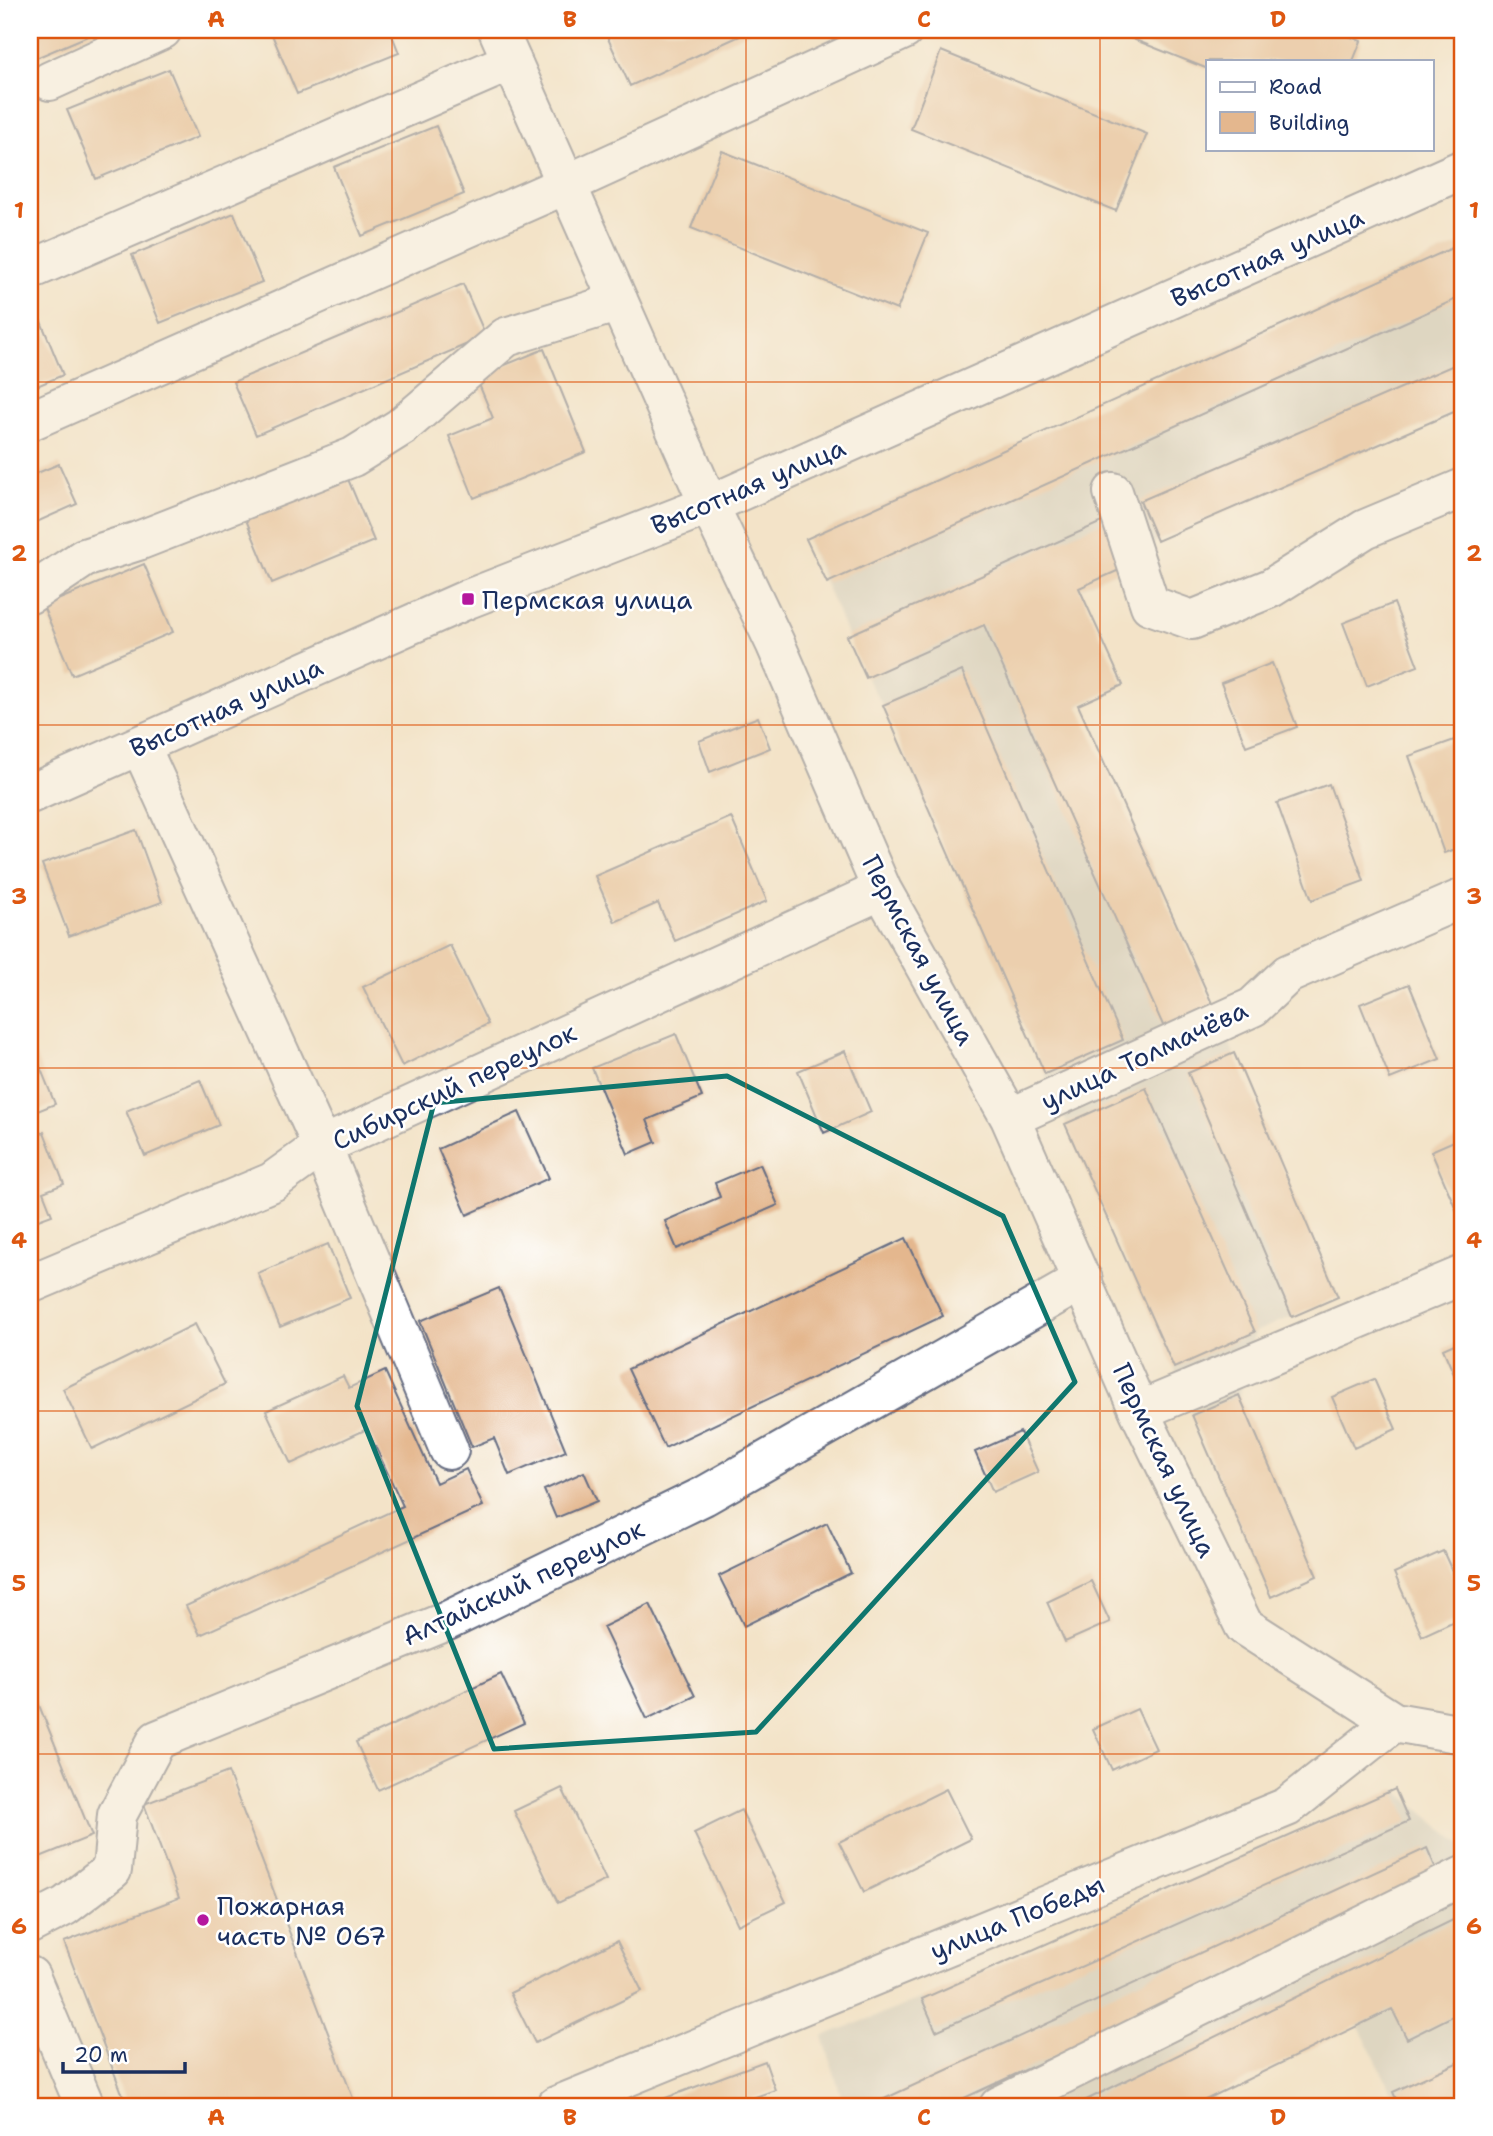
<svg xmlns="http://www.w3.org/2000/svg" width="1493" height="2136" font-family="'Shantell Sans',sans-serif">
<rect width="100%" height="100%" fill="#fff"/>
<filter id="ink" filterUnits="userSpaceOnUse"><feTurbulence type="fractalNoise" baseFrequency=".0143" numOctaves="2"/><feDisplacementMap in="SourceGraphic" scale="14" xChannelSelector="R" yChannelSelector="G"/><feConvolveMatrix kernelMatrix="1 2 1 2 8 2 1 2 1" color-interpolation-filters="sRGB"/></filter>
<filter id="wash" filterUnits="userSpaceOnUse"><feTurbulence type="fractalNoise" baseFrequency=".00686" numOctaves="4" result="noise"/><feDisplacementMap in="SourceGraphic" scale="28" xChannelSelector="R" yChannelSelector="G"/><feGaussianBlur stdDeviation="1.57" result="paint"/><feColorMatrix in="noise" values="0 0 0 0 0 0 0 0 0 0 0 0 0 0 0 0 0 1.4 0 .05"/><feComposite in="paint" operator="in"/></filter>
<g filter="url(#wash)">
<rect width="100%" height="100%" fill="#f3e3c8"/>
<path fill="#c6c5b8" d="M 1463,243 L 1463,408 L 1157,541 L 1126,567 L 1079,589 L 1123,685 L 1078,706 L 1234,1053 L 1338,1297 L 1255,1332 L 1239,1395 L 1317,1576 L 1271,1597 L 1192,1415 L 1174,1368 L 883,705 L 866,678 L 806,539 Z
M 1395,1789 L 1463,1846 L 1463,2106 L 1399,2106 L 1358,2025 L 1214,2096 L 1219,2106 L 844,2106 L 823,2036 L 922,1999 Z"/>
<g id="blocks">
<path fill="#e4b78e" d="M 30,30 L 102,30 L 36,58 L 30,44 Z
M 270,30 L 390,30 L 399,53 L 297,94 Z
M 604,30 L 753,30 L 630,86 Z
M 1128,30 L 1334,30 L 1361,41 L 1353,61 L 1208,61 L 1208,69 L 1125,36 Z
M 941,51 L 1147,134 L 1116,211 L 911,129 Z
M 169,69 L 198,137 L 96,179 L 67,110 Z
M 436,126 L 464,194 L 362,236 L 334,167 Z
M 722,151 L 928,233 L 897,310 L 691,228 Z
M 234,213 L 262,282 L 160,323 L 132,255 Z
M 1463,243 L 1463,296 L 827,583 L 806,539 Z
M 463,284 L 486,336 L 256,435 L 233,382 Z
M 35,307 L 63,375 L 30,389 L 30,309 Z
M 544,349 L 586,452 L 474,498 L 449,436 L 493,418 L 476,377 Z
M 1463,361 L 1463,408 L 1157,541 L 1140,501 Z
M 59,464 L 77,504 L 30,525 L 30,476 Z
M 345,472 L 374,541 L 272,583 L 244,515 Z
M 1106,520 L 1126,567 L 1079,588 L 1123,685 L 1078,705 L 1215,1010 L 1166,1032 L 984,625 L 866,678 L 847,636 Z
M 144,564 L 173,632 L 72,675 L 43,606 Z
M 1394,603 L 1418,666 L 1367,686 L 1343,623 Z
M 1272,663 L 1297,727 L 1246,746 L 1221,683 Z
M 962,671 L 1123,1040 L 1045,1074 L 883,705 Z
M 758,717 L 770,748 L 710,772 L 699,741 Z
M 1460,738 L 1463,746 L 1463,846 L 1444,853 L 1409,756 Z
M 1329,784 L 1364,881 L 1312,900 L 1277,803 Z
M 731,817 L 767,901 L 675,941 L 658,903 L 615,922 L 595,876 Z
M 136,830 L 162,902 L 69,936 L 42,864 Z
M 450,945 L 488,1024 L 402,1066 L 363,987 Z
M 1409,984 L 1440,1059 L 1390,1079 L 1360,1004 Z
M 676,1034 L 702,1097 L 647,1120 L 656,1142 L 628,1154 L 592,1068 Z
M 30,1042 L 55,1104 L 30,1114 Z
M 845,1051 L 871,1112 L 824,1133 L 798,1071 Z
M 1234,1053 L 1338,1297 L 1292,1317 L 1188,1073 Z
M 200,1080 L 219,1125 L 145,1156 L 126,1111 Z
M 1146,1088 L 1255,1332 L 1174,1368 L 1065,1124 Z
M 519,1112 L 549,1178 L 467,1215 L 438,1149 Z
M 44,1132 L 64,1184 L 43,1192 L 52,1215 L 30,1223 L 30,1137 Z
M 1463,1137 L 1463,1212 L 1458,1214 L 1431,1151 Z
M 760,1164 L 778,1205 L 677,1249 L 665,1221 L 720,1197 L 715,1183 Z
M 906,1238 L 943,1316 L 665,1448 L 628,1369 Z
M 328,1244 L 350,1298 L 280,1327 L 258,1273 Z
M 499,1288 L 566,1451 L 509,1475 L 494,1438 L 472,1447 L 420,1321 Z
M 195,1324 L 225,1384 L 92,1449 L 63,1389 Z
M 1463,1340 L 1463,1395 L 1443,1349 Z
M 385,1371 L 436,1483 L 466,1469 L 483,1506 L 200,1635 L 186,1606 L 403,1506 L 367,1429 L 291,1464 L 266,1411 L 343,1376 L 349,1388 Z
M 1374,1379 L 1396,1429 L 1354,1448 L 1332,1397 Z
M 1239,1395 L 1317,1576 L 1271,1597 L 1192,1415 Z
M 1020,1432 L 1038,1472 L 993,1492 L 975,1452 Z
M 584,1472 L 597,1501 L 556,1518 L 544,1490 Z
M 827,1523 L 851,1573 L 744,1626 L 719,1576 Z
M 1443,1551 L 1463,1595 L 1463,1617 L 1422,1636 L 1394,1573 Z
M 1091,1581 L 1110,1622 L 1065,1642 L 1047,1602 Z
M 650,1604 L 695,1696 L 647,1719 L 603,1627 Z
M 501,1674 L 524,1723 L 378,1790 L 356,1742 Z
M 30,1683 L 92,1836 L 30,1861 Z
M 1137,1709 L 1156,1749 L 1112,1770 L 1093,1729 Z
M 228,1772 L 356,2106 L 127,2106 L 64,1942 L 179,1898 L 144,1804 Z
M 562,1788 L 606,1880 L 558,1903 L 514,1811 Z
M 946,1789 L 971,1839 L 864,1892 L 839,1842 Z
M 1395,1789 L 1409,1821 L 936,2031 L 922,1999 Z
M 741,1810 L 786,1902 L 738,1925 L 694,1833 Z
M 1427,1848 L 1440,1878 L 947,2106 L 869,2106 Z
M 1463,1915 L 1463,2011 L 1407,2039 L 1392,2009 L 1193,2106 L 1074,2106 Z
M 617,1941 L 642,1991 L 535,2043 L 510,1993 Z
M 1463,2060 L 1463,2106 L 1399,2106 L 1393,2092 Z
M 765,2061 L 775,2090 L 730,2106 L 644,2106 Z"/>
</g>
</g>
<g filter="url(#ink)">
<use href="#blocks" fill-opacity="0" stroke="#676e83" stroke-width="2"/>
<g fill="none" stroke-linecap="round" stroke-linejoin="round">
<defs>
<path id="minor" d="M 498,30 L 709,505 L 775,643 L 882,890 L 1010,1118 L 1139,1411 L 1244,1626 L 1394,1722
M 50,81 L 162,30
M 30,270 L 512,61
M 30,421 L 567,184 L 904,30
M 1113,492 L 1150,605 L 1192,620 L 1271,588 L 1365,529 L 1463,488
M 30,594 L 84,558 L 138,541 L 353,457 L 401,427 L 506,337 L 619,302
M 140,745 L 322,1146 L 449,1450
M 30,794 L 468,599 L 709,505 L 1463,169
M 1010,1118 L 1253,1007 L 1288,974 L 1463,898
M 30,1284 L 272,1182 L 322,1146 L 882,890
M 1139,1411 L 1463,1275
M 30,1924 L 65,1906 L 112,1870 L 117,1815 L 157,1740 L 447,1621 L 704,1496 L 1083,1280
M 30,1976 L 85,2106
M 556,2106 L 1287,1807 L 1394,1722 L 1463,1734
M 999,2106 L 1463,1876"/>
</defs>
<use href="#minor" stroke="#676e83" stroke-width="42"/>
<use href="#minor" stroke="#fff" stroke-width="38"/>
</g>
</g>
<path d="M0 0H1493V2136H0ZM 727,1076 L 1003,1216 L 1075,1382 L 756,1732 L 494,1749 L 357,1406 L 434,1103 Z" fill="#f3e3c8" fill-opacity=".55" fill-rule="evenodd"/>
<path fill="none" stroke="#0f766e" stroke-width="5" stroke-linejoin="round" d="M 727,1076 L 1003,1216 L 1075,1382 L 756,1732 L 494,1749 L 357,1406 L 434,1103 Z"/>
<path fill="none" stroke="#de5710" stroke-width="2" stroke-opacity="0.55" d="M 392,30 L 392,2106M 746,30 L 746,2106M 1100,30 L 1100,2106M 30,382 L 1463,382M 30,725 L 1463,725M 30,1068 L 1463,1068M 30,1411 L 1463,1411M 30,1754 L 1463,1754"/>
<g fill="#b5179e" stroke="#fff" stroke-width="2.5">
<rect x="461" y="592" width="14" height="14" rx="3.5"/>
<circle cx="203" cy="1920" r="7"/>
</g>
<g text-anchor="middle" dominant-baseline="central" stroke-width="5" stroke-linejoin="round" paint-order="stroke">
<g font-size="26" fill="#1b2f5e" stroke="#fff">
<text transform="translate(1267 257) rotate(-24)">Высотная улица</text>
<text transform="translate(748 486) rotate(-23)">Высотная улица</text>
<text transform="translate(226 707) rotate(-24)">Высотная улица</text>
<text transform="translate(919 950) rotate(62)">Пермская улица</text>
<text transform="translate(1144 1055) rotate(-25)">улица Толмачёва</text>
<text transform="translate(454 1086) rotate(-25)">Сибирский переулок</text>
<text transform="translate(1165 1460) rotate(65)">Пермская улица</text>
<text transform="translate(523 1582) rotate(-25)">Алтайский переулок</text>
<text transform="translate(1017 1917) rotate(-22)">улица Победы</text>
</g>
<g font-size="26" fill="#1b2f5e" stroke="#fff" text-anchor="start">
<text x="482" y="599">Пермская улица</text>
<text x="217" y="1905">Пожарная<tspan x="217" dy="30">часть № 067</tspan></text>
</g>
</g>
<rect width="1493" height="2136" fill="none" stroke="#fff" stroke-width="77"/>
<rect x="1206" y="60" width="228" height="91" fill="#ffffff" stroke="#a4acbf" stroke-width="2"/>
<rect x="1220" y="82" width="35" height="10" fill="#ffffff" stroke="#a4acbf" stroke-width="2"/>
<text x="1269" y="94" font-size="21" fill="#1b2f5e">Road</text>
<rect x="1220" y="112" width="35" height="21" fill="#e4b78e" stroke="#a4acbf" stroke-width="2"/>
<text x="1269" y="130" font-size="21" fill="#1b2f5e">Building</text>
<path d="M63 2062v10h122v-10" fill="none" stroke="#1b2f5e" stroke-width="3.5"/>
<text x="74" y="2062" font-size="21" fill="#1b2f5e" stroke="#ffffff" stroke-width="5" paint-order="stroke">20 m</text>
<rect x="38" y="38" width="1416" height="2060" fill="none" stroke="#de5710" stroke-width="2.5"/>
<g font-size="23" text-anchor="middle" font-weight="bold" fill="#de5710">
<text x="216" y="27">A</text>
<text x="570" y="27">B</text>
<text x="924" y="27">C</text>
<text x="1278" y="27">D</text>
<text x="19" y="218">1</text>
<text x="1474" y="218">1</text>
<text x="19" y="561">2</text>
<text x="1474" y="561">2</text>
<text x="19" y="904">3</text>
<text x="1474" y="904">3</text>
<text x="19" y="1248">4</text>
<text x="1474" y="1248">4</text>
<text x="19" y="1591">5</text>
<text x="1474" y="1591">5</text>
<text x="19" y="1934">6</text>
<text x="1474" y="1934">6</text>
<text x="216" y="2125">A</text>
<text x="570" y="2125">B</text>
<text x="924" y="2125">C</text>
<text x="1278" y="2125">D</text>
</g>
</svg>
